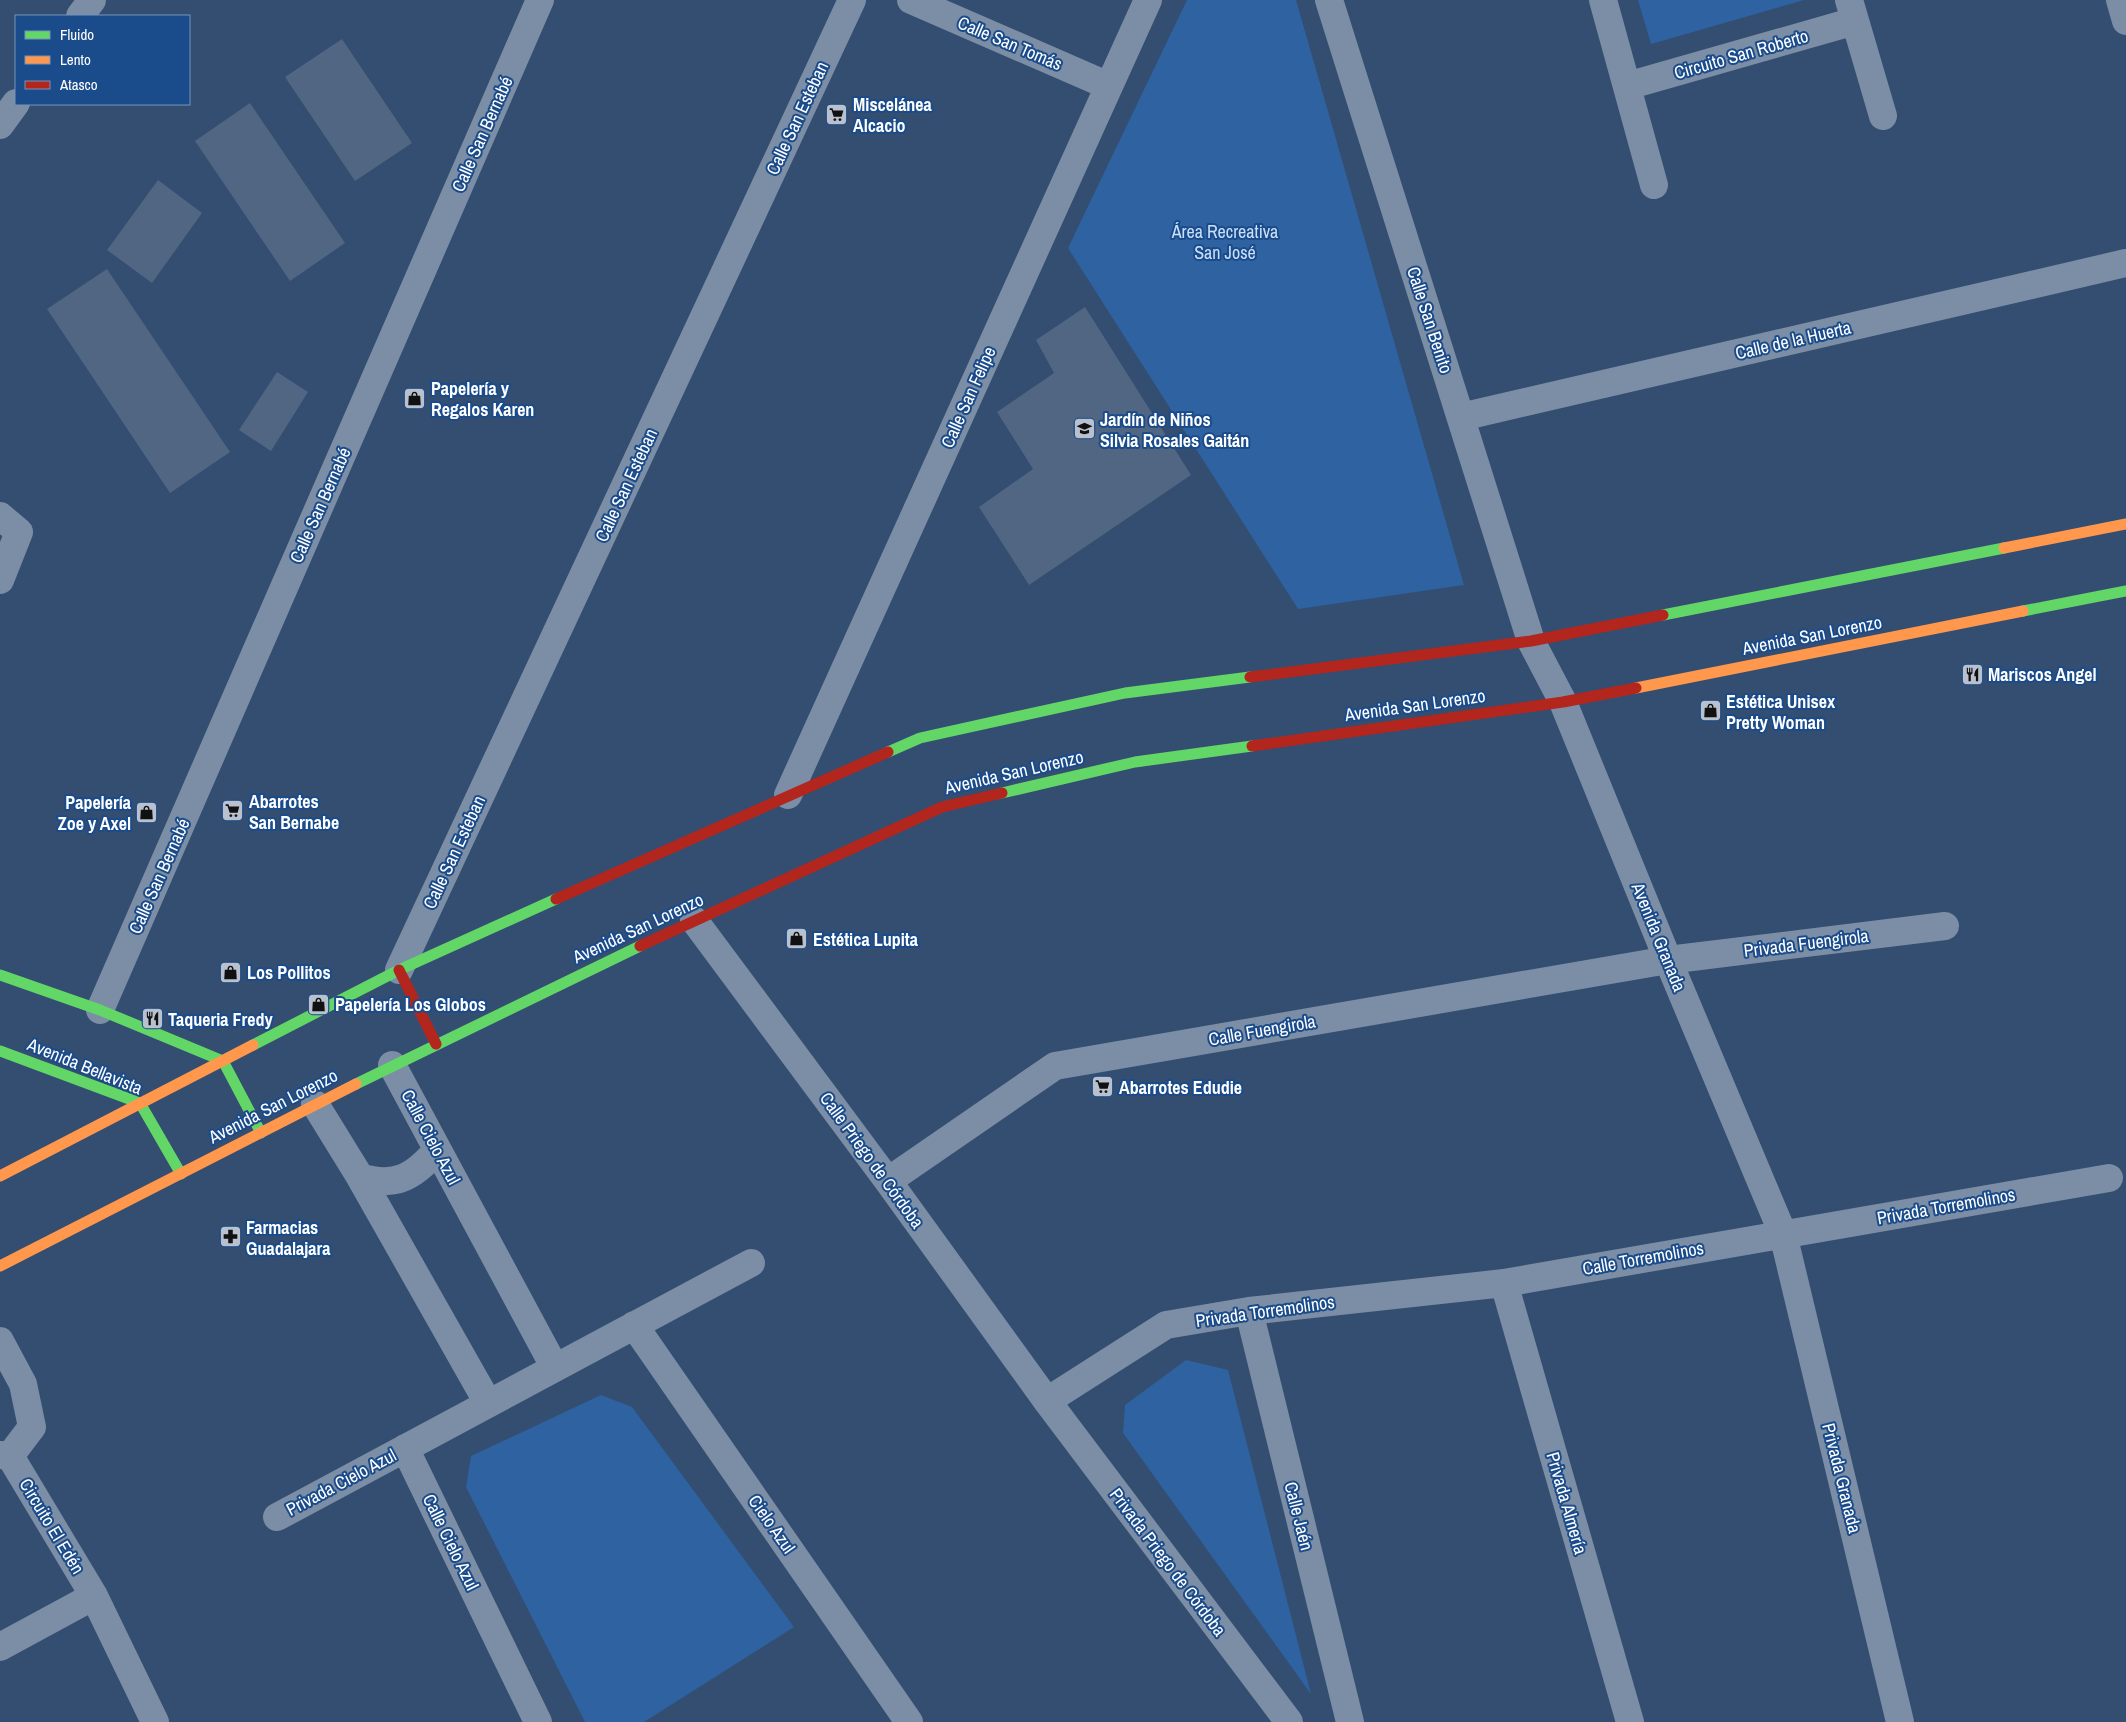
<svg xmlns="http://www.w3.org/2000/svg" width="2126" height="1722" font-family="'Archivo Narrow',sans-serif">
<rect width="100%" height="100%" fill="#344e71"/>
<path fill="#2e62a1" d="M 1187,0 L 1296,0 L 1464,585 L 1298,609 L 1068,248 Z
M 1638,0 L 1804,0 L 1651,44 Z
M 1186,1360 L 1228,1370 L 1311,1694 L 1123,1433 L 1125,1405 Z
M 601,1395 L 632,1407 L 794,1627 L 644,1722 L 585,1722 L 466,1487 L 471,1456 Z"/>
<path fill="#506682" d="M 342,39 L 412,143 L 355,181 L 285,77 Z
M 250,103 L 345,243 L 290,281 L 195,141 Z
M 158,180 L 202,213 L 152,283 L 107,250 Z
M 107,269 L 230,452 L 170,493 L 47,309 Z
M 1085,307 L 1191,475 L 1029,585 L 979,507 L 1033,469 L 997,412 L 1054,373 L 1036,340 Z
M 277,372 L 308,392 L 271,451 L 239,430 Z"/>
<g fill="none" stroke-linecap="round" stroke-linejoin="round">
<path stroke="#7b8ea5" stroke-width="28" d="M 911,0 L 1109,86
M 1329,0 L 1531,641 L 1563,702 L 1668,960 L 1783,1234 L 1900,1722
M 1603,0 L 1654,185
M 1849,0 L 1883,116
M 2120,0 L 2126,21
M 80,16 L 92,0
M 1627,86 L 1855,21
M 0,125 L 16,103
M 1461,417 L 2126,263
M 0,516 L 19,532 L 0,580
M 788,795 L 1148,0
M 694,920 L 888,1181 L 1047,1401 L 1289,1722
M 399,970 L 852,0
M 100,1010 L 540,0
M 392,1065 L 555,1368
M 315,1104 L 360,1177 L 488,1403
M 360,1177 C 395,1188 414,1177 437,1150
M 888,1181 L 1055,1066 L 1668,960 L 1945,926
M 1504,1283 L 1630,1722
M 1249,1311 L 1350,1722
M 634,1325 L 909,1722
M 0,1341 L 23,1384 L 32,1427 L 10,1456 L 0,1455
M 1047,1401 L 1166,1325 L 1249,1311 L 1504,1283 L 2109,1178
M 405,1448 L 538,1722
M 10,1456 L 94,1596 L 155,1722
M 277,1517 L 751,1263
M 0,1647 L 94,1596"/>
<path stroke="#63d668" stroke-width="11" d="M 2023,611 L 2126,591
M 1663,615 L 2004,548
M 888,752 L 920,738 L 1125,693 L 1250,677
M 1002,793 L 1135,762 L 1252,746
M 0,975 L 100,1010 L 223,1061 L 261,1133
M 253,1045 L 399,970 L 556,899
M 0,1051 L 140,1103 L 181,1174
M 356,1084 L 640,946"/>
<path stroke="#ff974d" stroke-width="11" d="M 2004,548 L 2126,524
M 1636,688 L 2023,611
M 0,1176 L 253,1045
M 0,1266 L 356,1084"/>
<path stroke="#b3261e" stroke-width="11" d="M 1250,677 L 1531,641 L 1663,615
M 1252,746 L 1563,702 L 1636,688
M 556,899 L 888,752
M 640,946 L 942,807 L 1002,793
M 399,970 L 436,1044"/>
</g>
<defs>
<symbol id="supermarket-square" viewBox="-11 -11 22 22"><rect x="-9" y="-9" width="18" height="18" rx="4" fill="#b8c1cd" stroke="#1a4b8b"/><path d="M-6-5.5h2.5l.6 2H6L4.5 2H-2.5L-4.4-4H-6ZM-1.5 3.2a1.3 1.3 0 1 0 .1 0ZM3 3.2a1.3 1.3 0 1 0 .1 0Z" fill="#111"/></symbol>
<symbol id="shop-square" viewBox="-11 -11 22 22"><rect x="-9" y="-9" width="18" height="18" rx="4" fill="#b8c1cd" stroke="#1a4b8b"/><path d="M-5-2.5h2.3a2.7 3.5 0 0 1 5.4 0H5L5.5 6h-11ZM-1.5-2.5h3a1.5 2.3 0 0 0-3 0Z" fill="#111"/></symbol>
<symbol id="school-square" viewBox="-11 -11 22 22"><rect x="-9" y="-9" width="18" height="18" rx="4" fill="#b8c1cd" stroke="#1a4b8b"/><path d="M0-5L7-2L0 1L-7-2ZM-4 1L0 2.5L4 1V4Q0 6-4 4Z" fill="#111"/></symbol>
<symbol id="restaurant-square" viewBox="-11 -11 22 22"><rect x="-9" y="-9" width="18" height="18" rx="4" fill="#b8c1cd" stroke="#1a4b8b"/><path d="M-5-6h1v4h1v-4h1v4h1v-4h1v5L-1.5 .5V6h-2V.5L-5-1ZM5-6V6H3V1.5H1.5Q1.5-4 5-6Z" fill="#111"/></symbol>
<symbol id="pharmacy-square" viewBox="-11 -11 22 22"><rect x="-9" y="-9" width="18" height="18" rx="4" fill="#b8c1cd" stroke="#1a4b8b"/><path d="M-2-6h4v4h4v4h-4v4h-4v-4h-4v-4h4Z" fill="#111"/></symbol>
</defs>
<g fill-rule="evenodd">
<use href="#supermarket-square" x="824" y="102" width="25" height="25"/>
<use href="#shop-square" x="402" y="386" width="25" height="25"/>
<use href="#school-square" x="1072" y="416" width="25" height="25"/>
<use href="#restaurant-square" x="1960" y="662" width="25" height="25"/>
<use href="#shop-square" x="1698" y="698" width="25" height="25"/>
<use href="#supermarket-square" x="220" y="798" width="25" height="25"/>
<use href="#shop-square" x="134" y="800" width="25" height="25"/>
<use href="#shop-square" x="784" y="926" width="25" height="25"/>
<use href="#shop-square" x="218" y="960" width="25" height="25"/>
<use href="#shop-square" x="306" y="992" width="25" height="25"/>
<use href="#restaurant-square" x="140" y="1006" width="25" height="25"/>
<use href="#supermarket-square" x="1090" y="1074" width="25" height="25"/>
<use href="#pharmacy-square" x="218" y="1224" width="25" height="25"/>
</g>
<g text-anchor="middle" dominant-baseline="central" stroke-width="4" stroke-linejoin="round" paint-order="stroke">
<g font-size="18" fill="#fff" stroke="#1a4b8b">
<text transform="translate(1010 43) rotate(23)">Calle San Tomás</text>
<text transform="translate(1741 54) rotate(-16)">Circuito San Roberto</text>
<text transform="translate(797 118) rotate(-65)">Calle San Esteban</text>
<text transform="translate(482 134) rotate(-66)">Calle San Bernabé</text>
<text transform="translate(1430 320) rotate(72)">Calle San Benito</text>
<text transform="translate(1793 340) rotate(-13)">Calle de la Huerta</text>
<text transform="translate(968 397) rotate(-66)">Calle San Felipe</text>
<text transform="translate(626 485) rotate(-65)">Calle San Esteban</text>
<text transform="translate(320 505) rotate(-66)">Calle San Bernabé</text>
<text transform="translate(1812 635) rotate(-11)">Avenida San Lorenzo</text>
<text transform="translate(1415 705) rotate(-8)">Avenida San Lorenzo</text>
<text transform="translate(1014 772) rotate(-13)">Avenida San Lorenzo</text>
<text transform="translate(454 852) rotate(-65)">Calle San Esteban</text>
<text transform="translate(159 876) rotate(-66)">Calle San Bernabé</text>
<text transform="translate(638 928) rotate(-25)">Avenida San Lorenzo</text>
<text transform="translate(1659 937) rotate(68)">Avenida Granada</text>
<text transform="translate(1806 943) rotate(-7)">Privada Fuengirola</text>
<text transform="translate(1262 1030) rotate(-10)">Calle Fuengirola</text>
<text transform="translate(85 1066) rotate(22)">Avenida Bellavista</text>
<text transform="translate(273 1106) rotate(-27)">Avenida San Lorenzo</text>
<text transform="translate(431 1137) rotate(62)">Calle Cielo Azul</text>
<text transform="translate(872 1160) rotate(54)">Calle Priego de Córdoba</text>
<text transform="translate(1946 1206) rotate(-10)">Privada Torremolinos</text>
<text transform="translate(1643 1258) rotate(-10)">Calle Torremolinos</text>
<text transform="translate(1265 1311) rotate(-8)">Privada Torremolinos</text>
<text transform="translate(1842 1478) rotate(76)">Privada Granada</text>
<text transform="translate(341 1482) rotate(-28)">Privada Cielo Azul</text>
<text transform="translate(1567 1503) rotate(74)">Privada Almería</text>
<text transform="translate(1299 1516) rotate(76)">Calle Jaén</text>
<text transform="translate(772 1524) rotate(55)">Cielo Azul</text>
<text transform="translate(52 1526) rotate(59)">Circuito El Edén</text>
<text transform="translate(451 1542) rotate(64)">Calle Cielo Azul</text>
<text transform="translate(1168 1562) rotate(53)">Privada Priego de Córdoba</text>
</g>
<g font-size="18" font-weight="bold" fill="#fff" stroke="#1a4b8b" text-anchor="start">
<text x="853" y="104">Miscelánea<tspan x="853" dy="21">Alcacio</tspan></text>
<text x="431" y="388">Papelería y<tspan x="431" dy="21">Regalos Karen</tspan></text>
<text x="1100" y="419">Jardín de Niños<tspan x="1100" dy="21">Silvia Rosales Gaitán</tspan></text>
<text x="1988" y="674">Mariscos Angel</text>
<text x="1726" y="701">Estética Unisex<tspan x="1726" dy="21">Pretty Woman</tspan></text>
<text x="249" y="801">Abarrotes<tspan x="249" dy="21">San Bernabe</tspan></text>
<text x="131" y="802" text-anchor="end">Papelería<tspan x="131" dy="21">Zoe y Axel</tspan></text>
<text x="813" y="939">Estética Lupita</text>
<text x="247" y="972">Los Pollitos</text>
<text x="335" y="1004">Papelería Los Globos</text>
<text x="168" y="1019">Taqueria Fredy</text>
<text x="1119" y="1087">Abarrotes Edudie</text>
<text x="246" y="1227">Farmacias<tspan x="246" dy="21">Guadalajara</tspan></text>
</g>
<g font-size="18" fill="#cae0fa" stroke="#1a4b8b">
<text x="1225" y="231">Área Recreativa<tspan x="1225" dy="21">San José</tspan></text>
</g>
</g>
<rect x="15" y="15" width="175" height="90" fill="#1a4b8b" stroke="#7693b9"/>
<rect x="25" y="31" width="25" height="8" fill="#63d668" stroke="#7693b9"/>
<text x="60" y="40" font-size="15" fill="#ffffff">Fluido</text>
<rect x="25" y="56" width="25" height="8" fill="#ff974d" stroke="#7693b9"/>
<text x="60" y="65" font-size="15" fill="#ffffff">Lento</text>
<rect x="25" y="81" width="25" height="8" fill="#b3261e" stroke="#7693b9"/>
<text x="60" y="90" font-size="15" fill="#ffffff">Atasco</text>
</svg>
